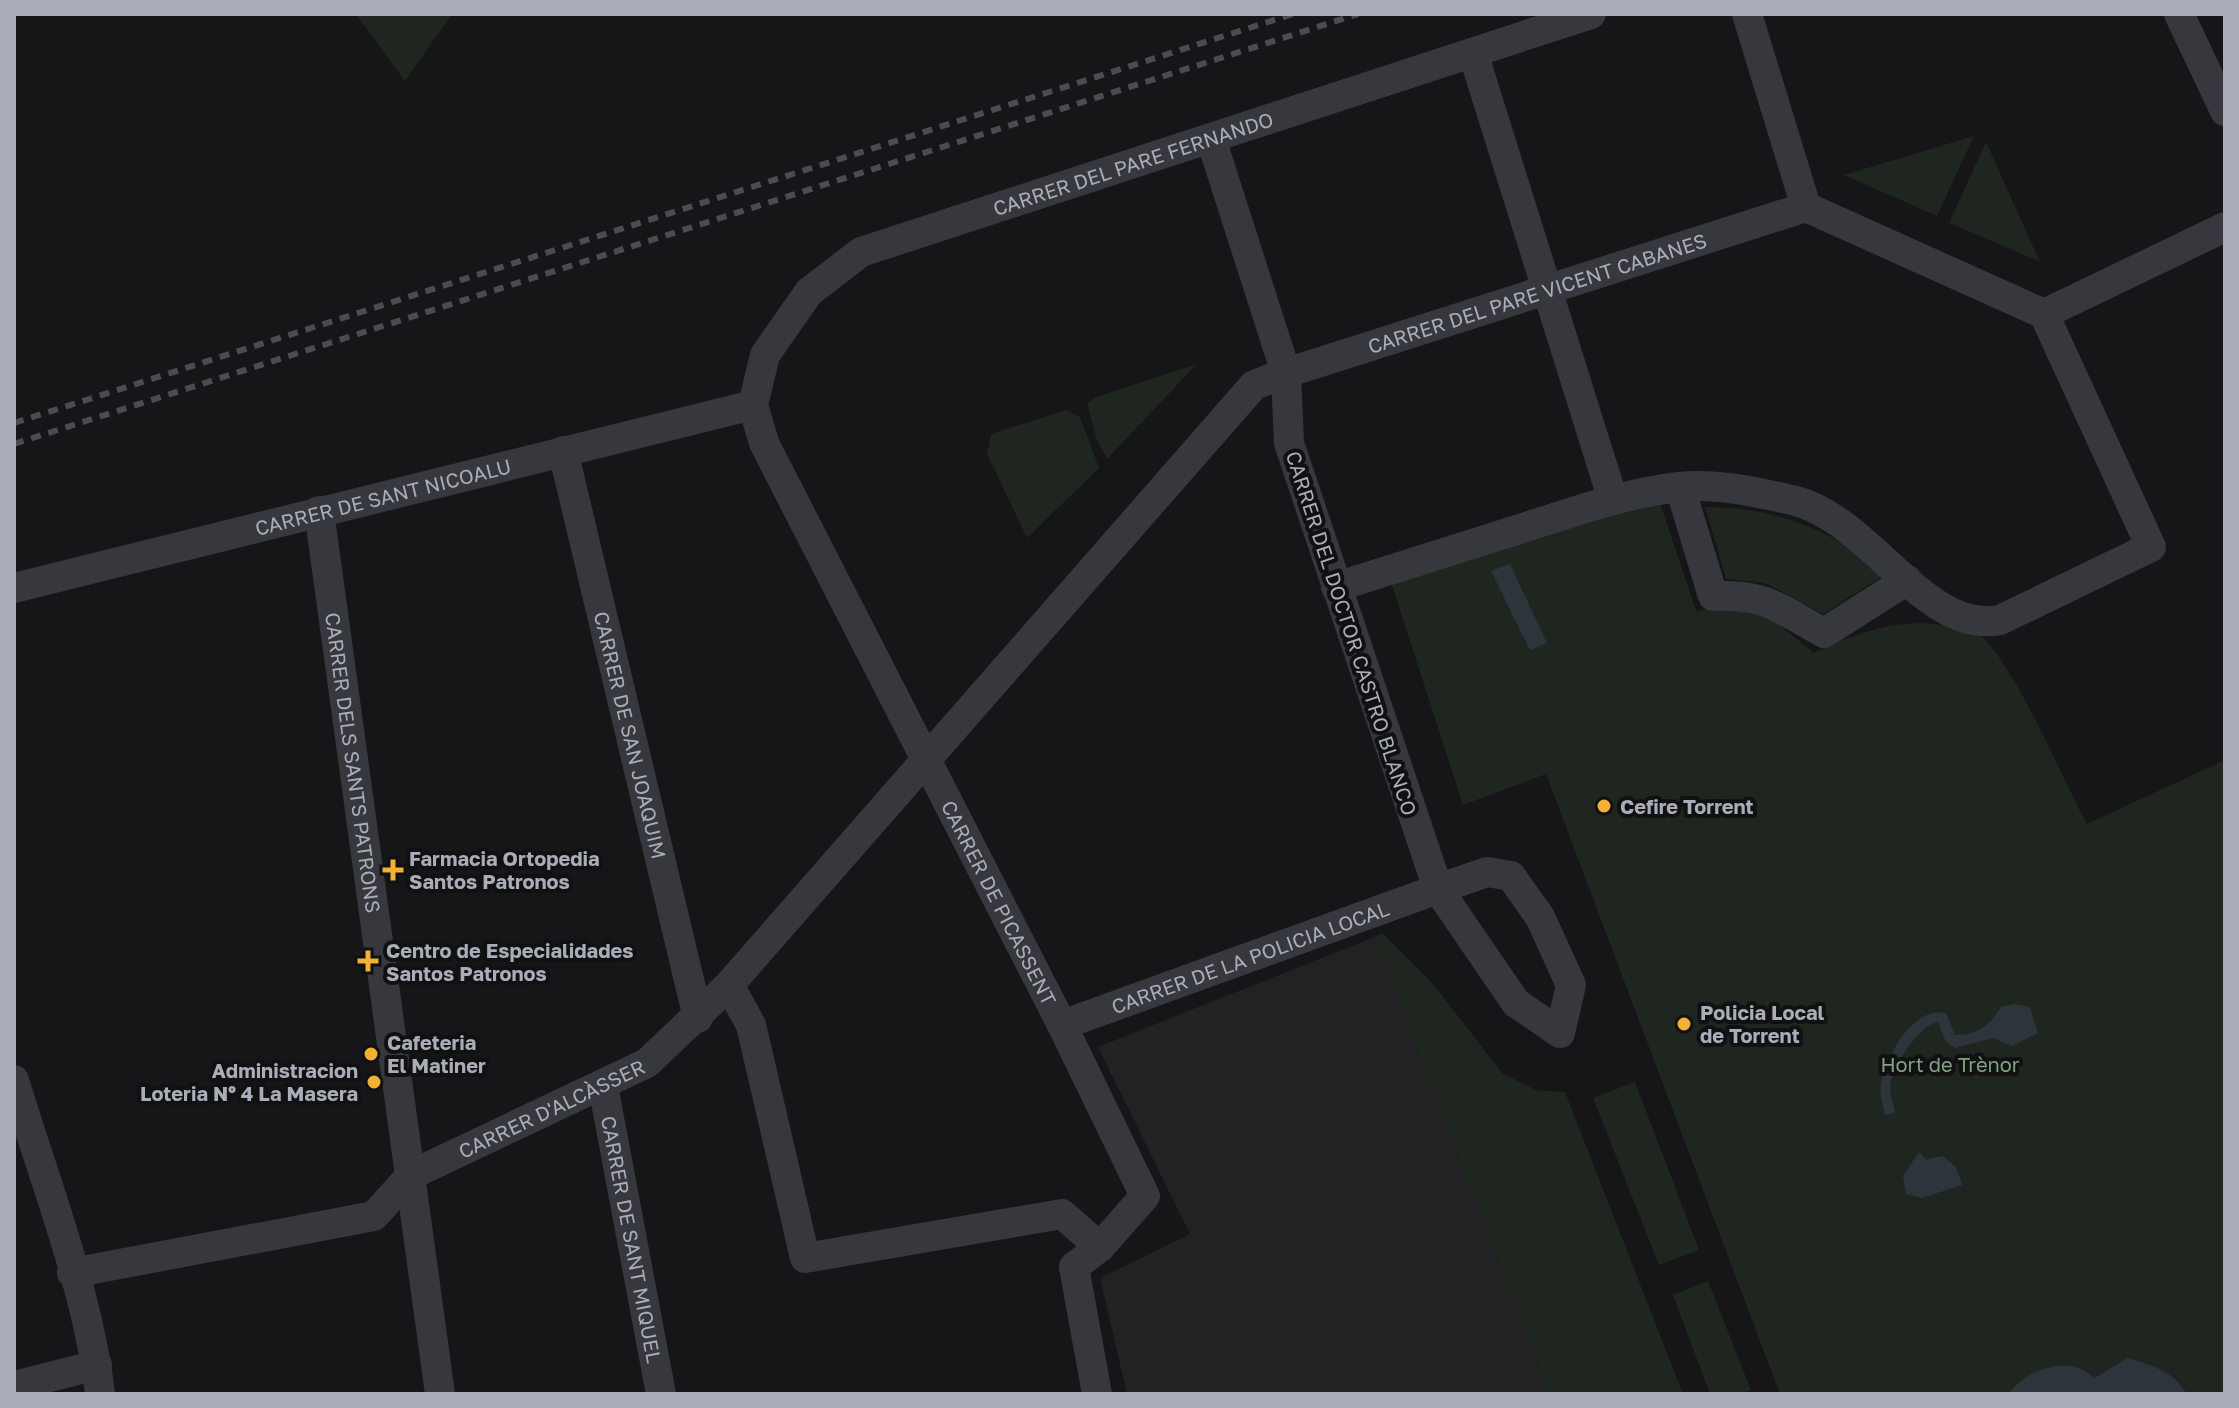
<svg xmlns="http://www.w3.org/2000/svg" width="2239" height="1408" font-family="'Golos Text',sans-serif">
<rect width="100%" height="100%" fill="#161618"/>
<path fill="#222225" d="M 1374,937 L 1549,1394 L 1127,1394 L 1100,1278 L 1190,1234 L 1098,1047 Z"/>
<path fill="#1e261f" d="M 356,14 L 452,14 L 405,81 Z
M 1974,136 L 1937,216 L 1844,175 Z
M 1986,142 L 2040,262 L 1949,223 Z
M 1197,364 L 1107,459 L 1096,438 L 1087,403 L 1096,397 Z
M 1066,410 L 1080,417 L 1099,468 L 1027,538 L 987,454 L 991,434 Z
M 1656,491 L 1696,611 L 1719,606 L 1772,619 L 1814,653 C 1859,632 1899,617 1949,626 C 1956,627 1967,627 1973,630 C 2009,649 2064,783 2087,824 L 2225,760 L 2225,1394 L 1780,1394 L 1546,774 L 1463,805 L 1389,576 Z
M 1705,507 C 1779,507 1829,531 1889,572 L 1823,614 L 1765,583 L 1726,579 Z
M 1382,933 L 1434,985 L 1502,1073 L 1536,1090 L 1565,1092 L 1683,1394 L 1549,1394 L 1374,937 Z
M 1635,1082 L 1699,1250 L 1659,1265 L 1593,1098 Z
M 1708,1281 L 1751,1390 L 1739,1394 L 1710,1394 L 1673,1295 Z"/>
<path fill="#2c353c" d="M 1510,564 L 1547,643 L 1530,650 L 1491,571 Z
M 2014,1004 L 2030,1007 L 2038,1033 L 2012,1046 L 1993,1038 L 1955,1048 L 1946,1042 L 1938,1022 C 1919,1025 1891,1068 1890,1087 C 1890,1095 1894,1105 1895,1113 L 1885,1115 C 1883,1105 1879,1092 1881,1083 C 1887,1055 1913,1006 1946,1013 L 1955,1035 C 1978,1035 1989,1026 2001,1007 Z
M 1919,1152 L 1926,1159 L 1943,1156 L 1956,1167 L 1962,1185 L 1922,1198 L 1906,1194 L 1903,1176 Z
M 2127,1358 C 2151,1365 2174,1371 2187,1394 L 2009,1394 C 2020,1375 2057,1359 2078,1368 C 2084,1370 2090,1375 2095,1378 Z"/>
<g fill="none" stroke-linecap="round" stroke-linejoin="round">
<g stroke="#37383d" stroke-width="30">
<path d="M 1747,14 L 1806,207"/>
<path d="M 2179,14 L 2225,111"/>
<path d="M 1473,53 L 1613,500"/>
<path d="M 2044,314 L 2225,227"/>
<path id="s1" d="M 753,405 L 764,443 L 1062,1025 L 1145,1196 L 1100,1247 L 1074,1267 L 1097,1394"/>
<path id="s2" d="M 753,405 L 765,355 L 809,292 L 861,252 L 1591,14"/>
<path id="s3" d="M 563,451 L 698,1018"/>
<path d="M 1680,487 L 1713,596 C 1767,594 1780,609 1824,633 L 1907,580"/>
<path id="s4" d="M 319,511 L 440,1394"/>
<path id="s5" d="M 14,588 L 753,405"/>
<path d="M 729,985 L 751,1025 L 805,1258 L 1062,1214 L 1100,1247"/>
<path id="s6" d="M 1062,1025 L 1438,889 L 1516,1003 L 1560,1033 L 1571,985 L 1540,917 L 1511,876 L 1487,872 L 1438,889 L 1289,443 L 1286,373 L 1211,139"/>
<path d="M 14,1080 C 44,1180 88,1290 100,1394"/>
<path id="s7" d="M 603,1086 L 661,1394"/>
<path id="s8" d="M 72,1273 L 374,1216 L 411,1175 L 647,1063 L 729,985 L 1254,385 L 1286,373 L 1806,207 L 2044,314 L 2151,547 L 2000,620 C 1924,635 1871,518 1792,500 C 1756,492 1716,483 1679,487 C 1626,493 1576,511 1526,527 C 1463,547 1399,567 1336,587"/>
<path d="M 14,1386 L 97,1365"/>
</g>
<path stroke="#4a4c52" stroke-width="6" stroke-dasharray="10 8" stroke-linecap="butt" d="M 14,423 L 1293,14
M 14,444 L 1358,14"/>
</g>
<g fill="#f2b134" stroke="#111113" stroke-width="3">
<circle cx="1604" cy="806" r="8"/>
<path d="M389 858h8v8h8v8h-8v8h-8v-8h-8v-8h8z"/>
<path d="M364 949h8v8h8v8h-8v8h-8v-8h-8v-8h8z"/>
<circle cx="1684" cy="1024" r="8"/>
<circle cx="371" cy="1054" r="8"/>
<circle cx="374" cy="1082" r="8"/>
</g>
<g text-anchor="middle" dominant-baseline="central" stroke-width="8" stroke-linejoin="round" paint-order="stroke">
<g font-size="20" fill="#a8adb8" stroke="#111113">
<text stroke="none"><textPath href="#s2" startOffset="480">CARRER DEL PARE FERNANDO</textPath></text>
<text stroke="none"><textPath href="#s8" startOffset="1832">CARRER DEL PARE VICENT CABANES</textPath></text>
<text stroke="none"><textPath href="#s5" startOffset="380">CARRER DE SANT NICOALU</textPath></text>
<text transform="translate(1352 633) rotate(72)">CARRER DEL DOCTOR CASTRO BLANCO</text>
<text stroke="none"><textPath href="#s3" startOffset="292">CARRER DE SAN JOAQUIM</textPath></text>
<text stroke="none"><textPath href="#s4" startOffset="254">CARRER DELS SANTS PATRONS</textPath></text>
<text stroke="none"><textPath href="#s1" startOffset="556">CARRER DE PICASSENT</textPath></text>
<text stroke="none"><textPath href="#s6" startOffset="200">CARRER DE LA POLICIA LOCAL</textPath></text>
<text stroke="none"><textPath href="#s8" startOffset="518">CARRER D'ALCÀSSER</textPath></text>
<text stroke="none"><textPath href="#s7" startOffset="156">CARRER DE SANT MIQUEL</textPath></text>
</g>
<g font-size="20" font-weight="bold" fill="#a8adb8" stroke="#111113" text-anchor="start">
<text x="1620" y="806">Cefire Torrent</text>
<text x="409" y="858">Farmacia Ortopedia<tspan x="409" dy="23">Santos Patronos</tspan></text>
<text x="386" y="950">Centro de Especialidades<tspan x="386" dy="23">Santos Patronos</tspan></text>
<text x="1700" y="1012">Policia Local<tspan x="1700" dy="23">de Torrent</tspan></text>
<text x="387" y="1042">Cafeteria<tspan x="387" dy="23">El Matiner</tspan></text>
<text x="358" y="1070" text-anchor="end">Administracion<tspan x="358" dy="23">Loteria Nº 4 La Masera</tspan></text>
</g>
<g font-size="20" fill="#7fa381" stroke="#111113">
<text x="1950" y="1064">Hort de Trènor</text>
</g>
</g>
<rect width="2239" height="1408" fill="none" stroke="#a8adb8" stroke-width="32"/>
</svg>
